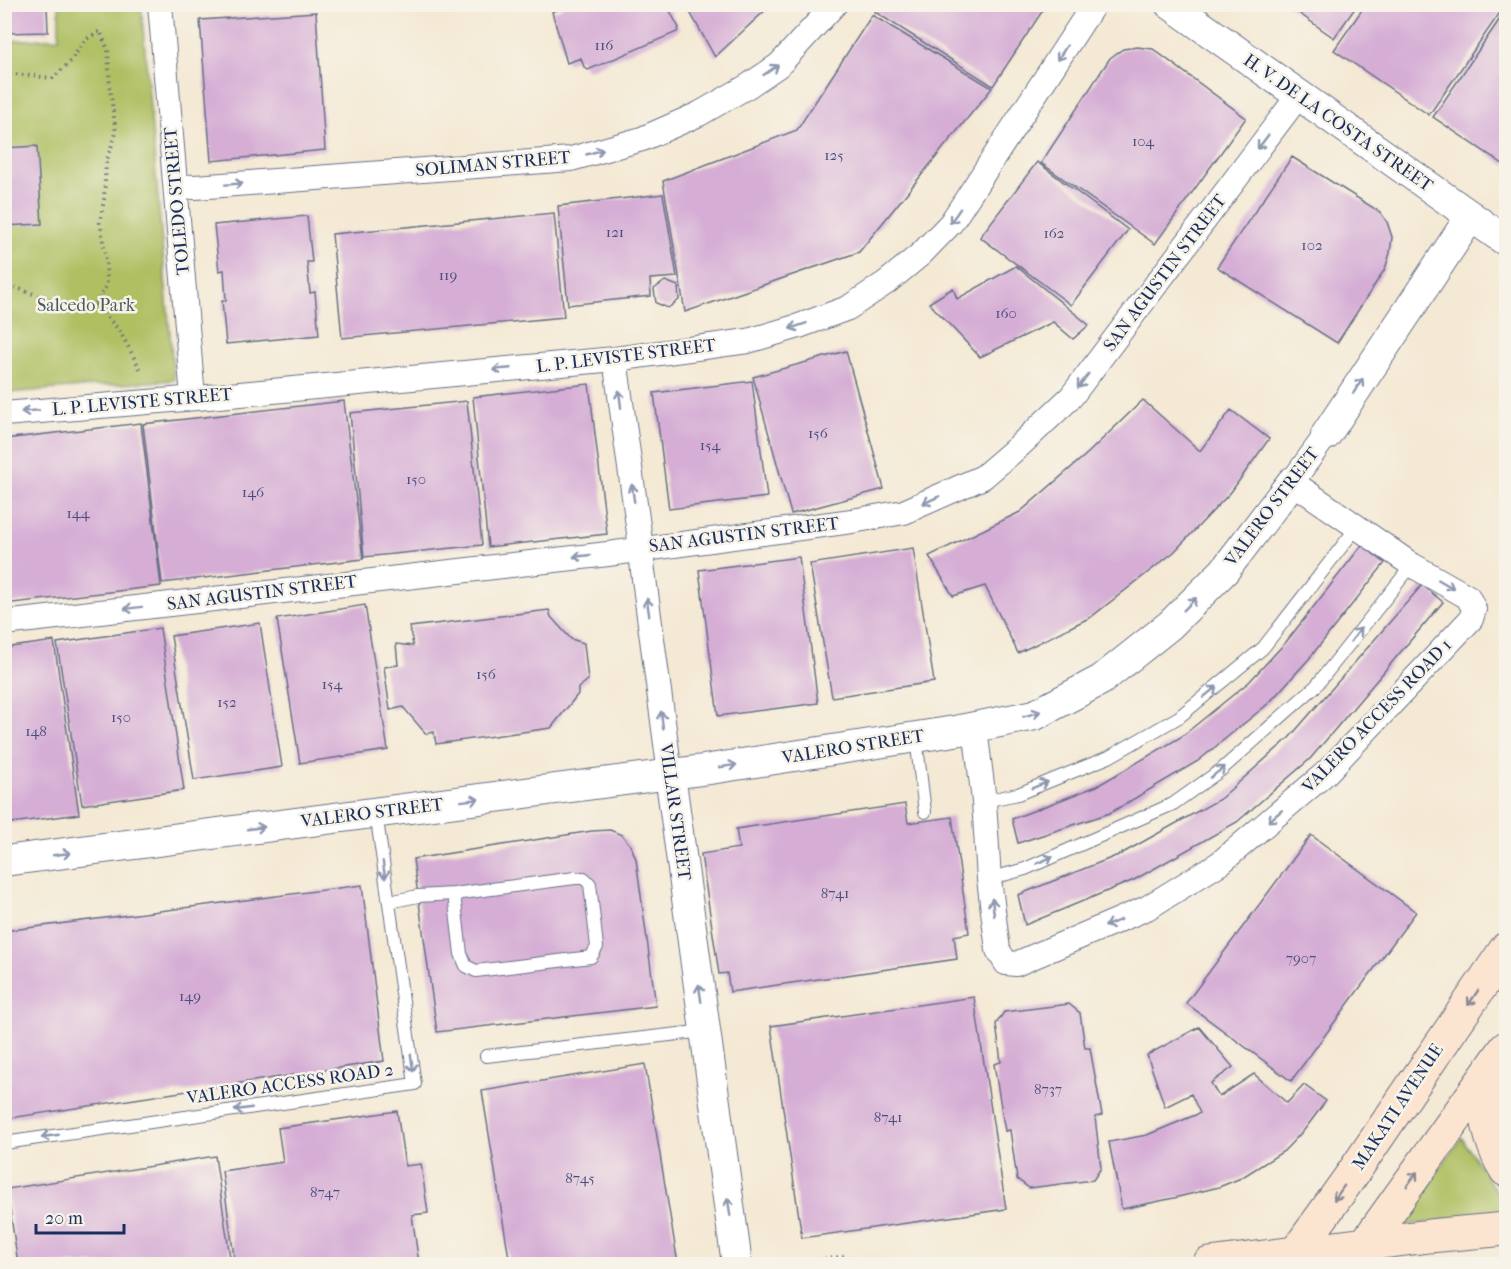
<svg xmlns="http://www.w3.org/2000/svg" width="1511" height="1269" font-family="'IM FELL French Canon',serif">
<rect width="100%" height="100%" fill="#f7f3e8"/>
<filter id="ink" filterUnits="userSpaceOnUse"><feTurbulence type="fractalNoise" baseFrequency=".0167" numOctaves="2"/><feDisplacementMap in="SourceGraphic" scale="12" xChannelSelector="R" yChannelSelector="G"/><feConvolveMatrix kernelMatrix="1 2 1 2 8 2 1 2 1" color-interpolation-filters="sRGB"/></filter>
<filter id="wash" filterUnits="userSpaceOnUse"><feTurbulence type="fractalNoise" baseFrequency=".008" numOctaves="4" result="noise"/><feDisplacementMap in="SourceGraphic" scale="24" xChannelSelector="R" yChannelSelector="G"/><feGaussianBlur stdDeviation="1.35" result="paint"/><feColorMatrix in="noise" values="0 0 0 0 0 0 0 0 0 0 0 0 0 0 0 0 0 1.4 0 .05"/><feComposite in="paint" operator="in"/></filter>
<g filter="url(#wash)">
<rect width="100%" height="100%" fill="#f4e9d4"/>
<path fill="#afbf62" stroke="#657760" stroke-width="1.5" d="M 59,5 L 141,5 L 174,380 L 5,393 L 5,41 L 59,38 Z
M 1461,1137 L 1506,1207 L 1506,1212 L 1402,1226 Z"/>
<g id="blocks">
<path fill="#d5add5" d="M 4,4 L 47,4 L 48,32 L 4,33 Z
M 561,4 L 683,4 L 670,11 L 679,28 L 677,32 L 588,70 L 584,67 L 581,58 L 567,63 L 552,12 L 562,8 Z
M 879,4 L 1047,4 L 993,86 L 875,12 Z
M 1286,4 L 1358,4 L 1334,38 Z
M 1366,4 L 1506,4 L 1429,115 L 1334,50 Z
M 686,5 L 771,5 L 715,57 Z
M 1506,10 L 1506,166 L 1433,117 Z
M 316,12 L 325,150 L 211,161 L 200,20 Z
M 872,15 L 992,88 L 859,252 L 685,312 L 663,181 L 797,130 Z
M 1137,47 L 1153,49 L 1246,118 L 1155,244 L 1041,163 L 1110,58 L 1123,49 Z
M 37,146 L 42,224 L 4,226 L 4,148 Z
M 1292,157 L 1380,212 L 1387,222 L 1392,237 L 1390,253 L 1385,269 L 1337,343 L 1217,267 Z
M 1037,162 L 1128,230 L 1071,305 L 980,237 Z
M 663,194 L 677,277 L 650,279 L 651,296 L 568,305 L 558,206 Z
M 554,213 L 564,317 L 342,338 L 332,234 Z
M 307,216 L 312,262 L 307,262 L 310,293 L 315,292 L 319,335 L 226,344 L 222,301 L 226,301 L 224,270 L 219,271 L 214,225 Z
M 1016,266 L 1089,325 L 1073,339 L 1053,322 L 980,357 L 929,303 L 953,288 L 957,299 Z
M 665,281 L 678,286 L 679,300 L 668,308 L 656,303 L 654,289 Z
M 846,351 L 884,489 L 791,514 L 753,377 Z
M 752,381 L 767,497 L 669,509 L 654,393 Z
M 589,384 L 607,534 L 488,547 L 473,397 Z
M 1143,400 L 1200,451 L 1231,410 L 1269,439 L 1231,492 L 1174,552 L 1091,617 L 1018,653 L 985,586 L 953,596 L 929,556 L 1020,512 L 1088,453 Z
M 344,401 L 363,559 L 162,583 L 143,424 Z
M 467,401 L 482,545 L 364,557 L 350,413 Z
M 141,423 L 161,586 L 4,604 L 4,439 Z
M 1362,545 L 1385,563 L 1308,660 L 1269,703 L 1198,761 L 1110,813 L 1018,843 L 1012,819 L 1097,786 L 1181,737 L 1249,682 L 1286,642 Z
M 913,548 L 934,682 L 832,697 L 810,564 Z
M 799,557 L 818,703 L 718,716 L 699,570 Z
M 1422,585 L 1443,602 L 1310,759 L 1237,822 L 1134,880 L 1025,925 L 1018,895 L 1121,854 L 1220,799 L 1289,738 Z
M 365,605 L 388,750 L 300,763 L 277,619 Z
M 549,610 L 551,617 L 571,639 L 584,643 L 588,680 L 578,688 L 578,694 L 551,728 L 436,744 L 434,732 L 426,734 L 403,707 L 390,710 L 384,667 L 398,665 L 396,644 L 413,646 L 410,627 Z
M 260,623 L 282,767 L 194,780 L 171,636 Z
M 160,628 L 184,790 L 82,805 L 57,643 Z
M 54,641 L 79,814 L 4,824 L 4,648 Z
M 905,804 L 908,823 L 952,817 L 969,933 L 954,936 L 957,959 L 730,992 L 727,973 L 719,974 L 701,854 L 739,848 L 736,829 Z
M 610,830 L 622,835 L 631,846 L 636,859 L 656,1006 L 437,1032 L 413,859 L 592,831 Z
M 1311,835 L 1416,912 L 1291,1081 L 1186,1003 Z
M 362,885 L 384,1061 L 4,1119 L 4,931 Z
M 974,997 L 1006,1209 L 802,1238 L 771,1026 Z
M 1069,1004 L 1080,1013 L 1085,1048 L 1090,1048 L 1102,1115 L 1095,1117 L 1101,1168 L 1093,1180 L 1029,1188 L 1017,1179 L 1010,1130 L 1005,1131 L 994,1064 L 1001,1062 L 996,1024 L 1004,1012 Z
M 1199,1027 L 1233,1067 L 1211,1083 L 1219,1097 L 1254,1074 L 1287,1103 L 1304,1085 L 1326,1101 L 1305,1129 L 1284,1151 L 1241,1178 L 1219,1187 L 1174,1198 L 1122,1209 L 1109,1142 L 1147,1135 L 1200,1113 L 1191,1094 L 1165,1107 L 1147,1055 Z
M 645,1064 L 678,1264 L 510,1264 L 482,1091 Z
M 397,1111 L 405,1166 L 421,1164 L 428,1213 L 412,1215 L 419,1264 L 235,1264 L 222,1171 L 283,1162 L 278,1128 Z
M 215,1156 L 231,1264 L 18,1264 L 7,1189 Z"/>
</g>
</g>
<g filter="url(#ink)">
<use href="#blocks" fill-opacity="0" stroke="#677087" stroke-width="1.5"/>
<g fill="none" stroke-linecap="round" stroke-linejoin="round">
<defs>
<path id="service" d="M 916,738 L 925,812
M 984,801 L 1018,794 L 1109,757 L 1179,717 L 1263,648 L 1357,527
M 989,879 L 1025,869 L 1173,804 L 1221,770 L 1316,686 L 1412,565
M 389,902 L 418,896 L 454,894 L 575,878 L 584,878 L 590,884 L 597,947 L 591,957 L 476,971 L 466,966 L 461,954 L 454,894
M 486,1056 L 705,1031
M 4,1143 L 415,1084 L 376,813"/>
<path id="minor" d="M 160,4 L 193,398
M 176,186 L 195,187 L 571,159 L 642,139 L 699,114 L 748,86 L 779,65 L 835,4
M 615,359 L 639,533 L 643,571 L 670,774
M 4,414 L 208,397 L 615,359 L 748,341 L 799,326 L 848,308 L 887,282 L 921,254 L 951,223 L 1094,4
M 4,623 L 608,554 L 852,521 L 904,512 L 983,477 L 1019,446 L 1071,397 L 1299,95
M 975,728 L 984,801 L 989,879 L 998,950 L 1006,963 L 1016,964 L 1147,908 L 1220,863 L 1327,772 L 1471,619 L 1474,609 L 1468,597 L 1412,565 L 1292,482 L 1326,435"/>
<path id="tertiary" d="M 1170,4 L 1506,241
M 1326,435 L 1471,216
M 670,774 L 737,1264
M 4,861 L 710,769 L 955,731 L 1035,715 L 1101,680 L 1170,625 L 1224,571 L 1292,482"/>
<path id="secondary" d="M 1488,1074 C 1487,1083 1486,1093 1486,1102 C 1486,1125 1494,1151 1506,1170
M 1357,1256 L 1506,1048
M 1209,1264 L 1429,1236 L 1506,1229
M 1288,1264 L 1353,1173 L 1506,949"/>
</defs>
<use href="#service" stroke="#677087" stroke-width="14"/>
<use href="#minor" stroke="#677087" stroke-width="26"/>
<use href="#tertiary" stroke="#677087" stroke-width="32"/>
<use href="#secondary" stroke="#677087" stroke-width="35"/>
<path stroke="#677087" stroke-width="4" stroke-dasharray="1.5 4.5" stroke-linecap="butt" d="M 4,73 L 53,78 L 71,61 L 85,40 L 100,31 L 108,50 L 110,89 L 116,133 L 106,162 L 104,199 L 100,223 L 106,258 L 107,285 L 95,304 L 62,305 L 12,286 L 4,286
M 95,304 L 119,330 L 142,372
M 789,1264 L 846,1256 L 862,1264"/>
<use href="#service" stroke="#fff" stroke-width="12"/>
<use href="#minor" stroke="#fff" stroke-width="24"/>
<use href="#tertiary" stroke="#fff" stroke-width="30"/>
<use href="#secondary" stroke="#fce5d0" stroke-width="33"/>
</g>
<defs><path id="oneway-shaft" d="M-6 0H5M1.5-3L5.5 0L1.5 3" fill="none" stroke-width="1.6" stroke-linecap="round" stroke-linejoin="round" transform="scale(1.5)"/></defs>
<g stroke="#8d97ae">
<use href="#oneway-shaft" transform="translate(1062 53) rotate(123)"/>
<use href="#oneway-shaft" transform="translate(771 70) rotate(-34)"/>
<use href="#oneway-shaft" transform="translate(1263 142) rotate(127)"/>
<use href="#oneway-shaft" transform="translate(595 152) rotate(-16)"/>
<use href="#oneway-shaft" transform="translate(234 184) rotate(-4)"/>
<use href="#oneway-shaft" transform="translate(955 216) rotate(125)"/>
<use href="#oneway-shaft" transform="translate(798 326) rotate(162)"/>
<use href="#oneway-shaft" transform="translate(502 369) rotate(175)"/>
<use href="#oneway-shaft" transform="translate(1083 381) rotate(127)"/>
<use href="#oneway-shaft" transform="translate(1358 386) rotate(-57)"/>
<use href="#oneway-shaft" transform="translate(620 399) rotate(-97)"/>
<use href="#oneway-shaft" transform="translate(30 411) rotate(175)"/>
<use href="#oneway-shaft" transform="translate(633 493) rotate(-98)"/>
<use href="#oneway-shaft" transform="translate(931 500) rotate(156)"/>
<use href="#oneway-shaft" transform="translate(582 556) rotate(174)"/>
<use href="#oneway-shaft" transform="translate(1446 584) rotate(30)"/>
<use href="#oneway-shaft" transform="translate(1190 604) rotate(-45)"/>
<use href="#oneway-shaft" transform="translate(648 607) rotate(-98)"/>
<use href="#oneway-shaft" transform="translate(133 608) rotate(173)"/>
<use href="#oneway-shaft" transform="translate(1356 635) rotate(-52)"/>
<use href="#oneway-shaft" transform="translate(1210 692) rotate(-39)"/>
<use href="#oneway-shaft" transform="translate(1032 714) rotate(-17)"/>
<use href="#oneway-shaft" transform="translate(662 720) rotate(-97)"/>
<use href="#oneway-shaft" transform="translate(728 766) rotate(-9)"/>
<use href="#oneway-shaft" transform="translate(1218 772) rotate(-37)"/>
<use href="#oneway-shaft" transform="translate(1040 785) rotate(-22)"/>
<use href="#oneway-shaft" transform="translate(470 800) rotate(-7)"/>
<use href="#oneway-shaft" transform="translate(1275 816) rotate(140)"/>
<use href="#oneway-shaft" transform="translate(256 828) rotate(-8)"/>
<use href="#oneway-shaft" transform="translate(62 854) rotate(-8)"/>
<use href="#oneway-shaft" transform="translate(1045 860) rotate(-24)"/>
<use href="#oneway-shaft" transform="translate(384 870) rotate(82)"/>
<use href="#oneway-shaft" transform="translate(993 907) rotate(-97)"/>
<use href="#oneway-shaft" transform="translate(1113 923) rotate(157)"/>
<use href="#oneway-shaft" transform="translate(700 993) rotate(-98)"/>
<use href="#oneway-shaft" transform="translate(412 1063) rotate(82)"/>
<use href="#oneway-shaft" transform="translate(243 1109) rotate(172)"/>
<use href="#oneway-shaft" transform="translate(50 1136) rotate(172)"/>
<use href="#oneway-shaft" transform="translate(729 1207) rotate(-98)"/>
</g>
<g stroke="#8c8a97">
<use href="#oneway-shaft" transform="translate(1473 998) rotate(124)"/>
<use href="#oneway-shaft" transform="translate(1412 1179) rotate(-54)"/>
<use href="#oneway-shaft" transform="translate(1339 1193) rotate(125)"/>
</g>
</g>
<g text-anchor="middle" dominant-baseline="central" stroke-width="5" stroke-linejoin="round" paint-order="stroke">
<g font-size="15" fill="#4a4e7c">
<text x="604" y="45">116</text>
<text x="1143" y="141">104</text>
<text x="834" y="155">125</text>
<text x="615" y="232">121</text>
<text x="1054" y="233">162</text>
<text x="1312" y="245">102</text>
<text x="448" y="275">119</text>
<text x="1006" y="313">160</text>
<text x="818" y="433">156</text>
<text x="710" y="445">154</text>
<text x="416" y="479">150</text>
<text x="253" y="492">146</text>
<text x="78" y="513">144</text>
<text x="486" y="674">156</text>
<text x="332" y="684">154</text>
<text x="227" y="702">152</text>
<text x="121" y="717">150</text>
<text x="36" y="731">148</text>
<text x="835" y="893">8741</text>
<text x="1301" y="958">7907</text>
<text x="190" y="996">149</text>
<text x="1048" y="1089">8737</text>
<text x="888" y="1117">8741</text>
<text x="580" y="1178">8745</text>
<text x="325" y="1192">8747</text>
</g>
<g font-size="18" fill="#1b2f5e" stroke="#f7f3e8">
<text transform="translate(1338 123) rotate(35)">H. V. DE LA COSTA STREET</text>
<text transform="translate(493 164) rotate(-5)">SOLIMAN STREET</text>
<text transform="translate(177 201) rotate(-95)">TOLEDO STREET</text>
<text transform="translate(1165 273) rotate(-53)">SAN AGUSTIN STREET</text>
<text transform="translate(626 356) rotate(-7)">L. P. LEVISTE STREET</text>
<text transform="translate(142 402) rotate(-5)">L. P. LEVISTE STREET</text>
<text transform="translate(1272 507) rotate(-53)">VALERO STREET</text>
<text transform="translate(744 535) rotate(-7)">SAN AGUSTIN STREET</text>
<text transform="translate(262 593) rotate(-7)">SAN AGUSTIN STREET</text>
<text transform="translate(1377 716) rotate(-46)">VALERO ACCESS ROAD 1</text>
<text transform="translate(853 747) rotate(-9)">VALERO STREET</text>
<text transform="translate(675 812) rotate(82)">VILLAR STREET</text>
<text transform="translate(372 813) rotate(-7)">VALERO STREET</text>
<text transform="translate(290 1084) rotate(-8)">VALERO ACCESS ROAD 2</text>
<text transform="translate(1398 1107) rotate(-56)">MAKATI AVENUE</text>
</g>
<g font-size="18" fill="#475a5f" stroke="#f7f3e8">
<text x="86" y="305">Salcedo Park</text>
</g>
</g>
<rect width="1511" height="1269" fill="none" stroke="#f7f3e8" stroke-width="24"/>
<path d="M36 1224v9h88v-9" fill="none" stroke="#1b2f5e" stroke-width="3"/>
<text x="45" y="1224" font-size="18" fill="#1b2f5e" stroke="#f7f3e8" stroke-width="4.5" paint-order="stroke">20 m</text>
</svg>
